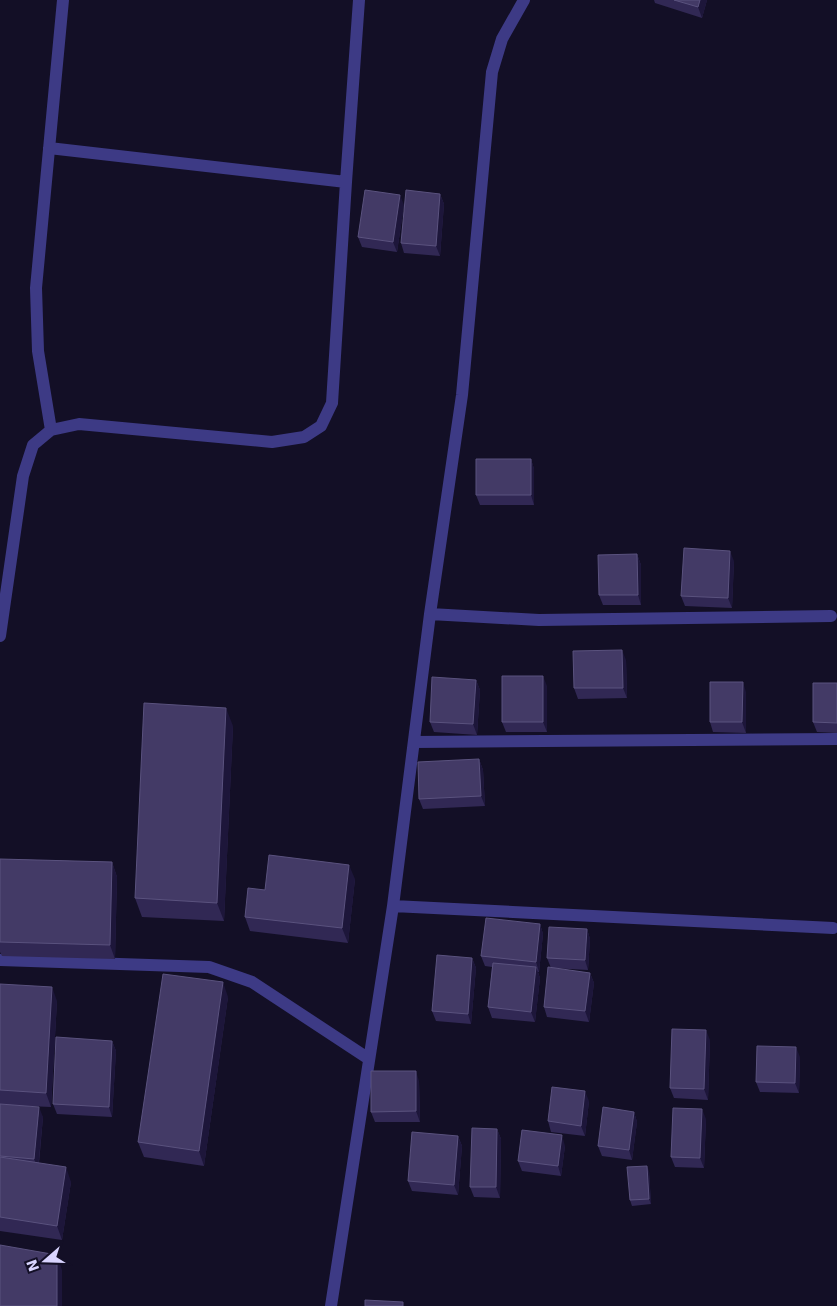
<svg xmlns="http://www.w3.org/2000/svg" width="837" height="1306" font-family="'DejaVu Sans',sans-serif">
<rect width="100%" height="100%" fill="#130f26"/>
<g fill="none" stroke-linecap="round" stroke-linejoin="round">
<path stroke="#3d3a85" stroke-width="12" d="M 49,148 L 346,182
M 51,430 L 38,351 L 36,288 L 63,0
M 0,636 L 23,476 L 33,445 L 51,430 L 79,424 L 272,442 L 304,437 L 321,426 L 332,403 L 346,182 L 359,0"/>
<path stroke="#3d3a85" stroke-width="12" d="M 430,614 L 539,620 L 831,616
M 414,742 L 837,739
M 393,906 L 833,928
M 0,960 L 209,967 L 252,982 L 369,1059
M 331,1306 L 393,906 L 430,614 L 462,395 L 492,72 L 502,39 L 524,0"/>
</g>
<path fill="#312854" d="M 654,0 L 707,0 L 702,18 L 655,3 Z
M 440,194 L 444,204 L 440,256 L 404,253 L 401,243 Z
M 404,205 L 397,252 L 362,247 L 358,237 Z
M 531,459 L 534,469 L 534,505 L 480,505 L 476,495 Z
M 637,554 L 641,565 L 641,605 L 603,605 L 599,595 Z
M 734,561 L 732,608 L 685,606 L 681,596 Z
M 626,660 L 627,698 L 578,699 L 574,688 Z
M 476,680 L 480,690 L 477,735 L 434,732 L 430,722 Z
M 837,683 L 837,733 L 817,732 L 813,722 Z
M 547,686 L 547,732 L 506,732 L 502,722 Z
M 746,692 L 746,733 L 713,732 L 710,722 Z
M 233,726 L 224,921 L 142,917 L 135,898 Z
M 479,759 L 483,770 L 485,806 L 423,809 L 419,799 Z
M 0,859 L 112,862 L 117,877 L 115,959 L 2,956 L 0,952 Z
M 355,879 L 348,943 L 250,931 L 245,917 L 265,890 Z
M 540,924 L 543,934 L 539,972 L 538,972 L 540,978 L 535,1022 L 492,1018 L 488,1007 L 492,967 L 485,966 L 481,956 Z
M 587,929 L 590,939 L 588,970 L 551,968 L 590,973 L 594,983 L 589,1022 L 547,1017 L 544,1007 L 551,968 L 547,958 Z
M 472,958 L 476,968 L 471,1024 L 436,1021 L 432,1011 Z
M 0,984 L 57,1001 L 51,1107 L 28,1106 L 43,1117 L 39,1163 L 71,1182 L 62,1240 L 0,1231 Z
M 228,997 L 204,1166 L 144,1157 L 138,1142 Z
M 710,1040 L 708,1100 L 674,1098 L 670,1088 Z
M 112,1041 L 116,1051 L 112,1117 L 57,1114 L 53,1104 Z
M 800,1057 L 799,1093 L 760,1092 L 756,1082 Z
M 419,1081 L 420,1122 L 375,1122 L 371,1112 Z
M 589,1101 L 585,1136 L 551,1132 L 548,1121 Z
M 634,1112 L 637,1122 L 632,1160 L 602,1156 L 598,1146 Z
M 706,1119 L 704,1168 L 675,1167 L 671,1157 Z
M 497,1129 L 501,1139 L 500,1198 L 474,1197 L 470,1187 Z
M 458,1136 L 462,1146 L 458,1195 L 412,1191 L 408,1181 Z
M 565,1146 L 561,1176 L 522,1171 L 518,1161 Z
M 649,1171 L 651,1204 L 632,1206 L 630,1200 Z"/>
<path fill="#1d163a" d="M 700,0 L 707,0 L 702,18 L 698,7 Z
M 440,194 L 444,204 L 440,256 L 436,246 Z
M 400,195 L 404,205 L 397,252 L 393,242 Z
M 531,459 L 534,469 L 534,505 L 531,495 Z
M 730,551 L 734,561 L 732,608 L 728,598 Z
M 637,554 L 641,565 L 641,605 L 638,595 Z
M 622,650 L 626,660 L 627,698 L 623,688 Z
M 543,676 L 547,686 L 547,732 L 543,722 Z
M 476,680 L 480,690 L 477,735 L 473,724 Z
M 743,682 L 746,692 L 746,733 L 742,722 Z
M 226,708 L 233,726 L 224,921 L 217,903 Z
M 479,759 L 483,770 L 485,806 L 481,796 Z
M 112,862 L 117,877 L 115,959 L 110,945 Z
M 349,865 L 355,879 L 348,943 L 342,928 Z
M 540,924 L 543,934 L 539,972 L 536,962 Z
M 587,929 L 590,939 L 588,970 L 585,960 Z
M 472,958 L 476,968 L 471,1024 L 468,1014 Z
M 536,967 L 540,978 L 535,1022 L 531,1012 Z
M 590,973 L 594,983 L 589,1022 L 585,1011 Z
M 223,982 L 228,997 L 204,1166 L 199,1151 Z
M 52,987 L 57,1001 L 51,1107 L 46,1093 Z
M 706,1030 L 710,1040 L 708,1100 L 704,1089 Z
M 112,1041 L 116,1051 L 112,1117 L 109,1107 Z
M 796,1047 L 800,1057 L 799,1093 L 795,1083 Z
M 416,1071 L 419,1081 L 420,1122 L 416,1111 Z
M 585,1091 L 589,1101 L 585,1136 L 581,1126 Z
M 39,1107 L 43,1117 L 38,1169 L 34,1159 Z
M 702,1109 L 706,1119 L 704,1168 L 700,1158 Z
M 634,1112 L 637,1122 L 632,1160 L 629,1150 Z
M 497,1129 L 501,1139 L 500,1198 L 496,1187 Z
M 562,1135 L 565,1146 L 561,1176 L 558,1166 Z
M 458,1136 L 462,1146 L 458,1195 L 454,1185 Z
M 647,1166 L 649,1171 L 651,1204 L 649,1199 Z
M 66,1167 L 71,1182 L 62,1240 L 57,1226 Z
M 57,1255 L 62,1270 L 62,1306 L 57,1306 Z"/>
<path fill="#433a66" stroke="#5a527e" d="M 674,0 L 700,0 L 698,7 Z
M 365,190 L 400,195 L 393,242 L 358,237 Z
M 406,190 L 440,194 L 436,246 L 401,243 Z
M 476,459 L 531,459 L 531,495 L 476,495 Z
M 684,548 L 730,551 L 728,598 L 681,596 Z
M 637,554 L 638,595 L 599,595 L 598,555 Z
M 622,650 L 623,688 L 574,688 L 573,651 Z
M 502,676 L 543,676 L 543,722 L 502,722 Z
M 432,677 L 476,680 L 473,724 L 430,722 Z
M 710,682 L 743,682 L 742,722 L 710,722 Z
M 813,683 L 837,683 L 837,723 L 813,722 Z
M 144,703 L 226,708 L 217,903 L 135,898 Z
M 479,759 L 481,796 L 419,799 L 418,762 Z
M 269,855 L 349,865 L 342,928 L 245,917 L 248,888 L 265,890 Z
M 0,859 L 112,862 L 110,945 L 0,942 Z
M 486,918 L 540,924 L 536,962 L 481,956 Z
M 549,927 L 587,929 L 585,960 L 547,958 Z
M 437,955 L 472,958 L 468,1014 L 432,1011 Z
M 493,963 L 536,967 L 531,1012 L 488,1007 Z
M 548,967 L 590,973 L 585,1011 L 544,1007 Z
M 163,974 L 223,982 L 199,1151 L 138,1142 Z
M 0,984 L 52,987 L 46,1093 L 0,1090 Z
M 672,1029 L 706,1030 L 704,1089 L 670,1088 Z
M 56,1037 L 112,1041 L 109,1107 L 53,1104 Z
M 757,1046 L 796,1047 L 795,1083 L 756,1082 Z
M 371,1071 L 416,1071 L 416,1111 L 371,1112 Z
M 552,1087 L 585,1091 L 581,1126 L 548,1121 Z
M 0,1104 L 39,1107 L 34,1159 L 0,1156 Z
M 603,1107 L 634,1112 L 629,1150 L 598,1146 Z
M 673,1108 L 702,1109 L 700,1158 L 671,1157 Z
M 472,1128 L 497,1129 L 496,1187 L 470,1187 Z
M 522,1130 L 562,1135 L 558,1166 L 518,1161 Z
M 412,1132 L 458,1136 L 454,1185 L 408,1181 Z
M 0,1157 L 66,1167 L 57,1226 L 0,1217 Z
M 647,1166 L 649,1199 L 630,1200 L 627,1167 Z
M 0,1245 L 57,1255 L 57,1306 L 0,1306 Z
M 365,1300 L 403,1302 L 403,1306 L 365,1306 Z"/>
<g transform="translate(45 1261) rotate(250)" stroke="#130f26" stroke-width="4" paint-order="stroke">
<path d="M0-4L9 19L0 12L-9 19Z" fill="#d9d4ff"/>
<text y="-8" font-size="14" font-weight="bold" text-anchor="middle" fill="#d9d4ff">N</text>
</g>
</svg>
